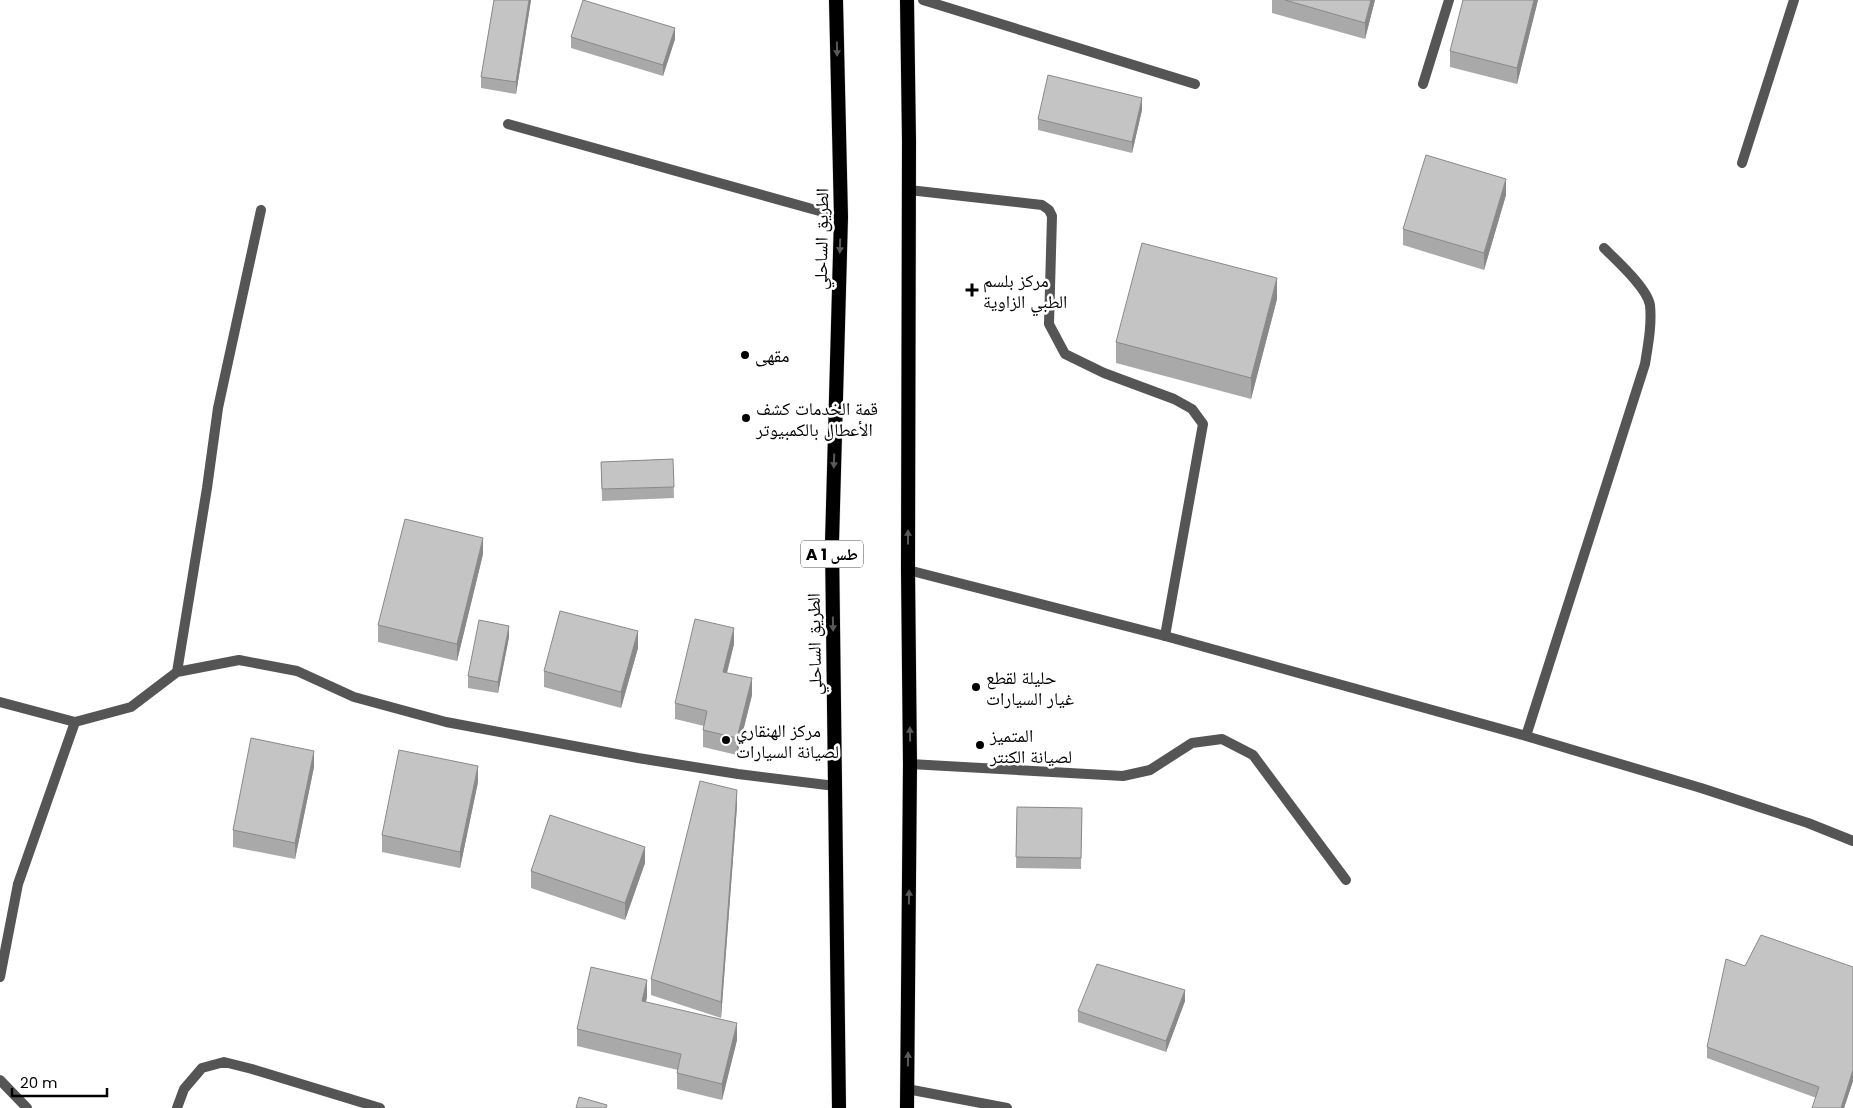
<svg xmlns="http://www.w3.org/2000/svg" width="1853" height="1108" font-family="Poppins,'Noto Naskh Arabic',sans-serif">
<rect width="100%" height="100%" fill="#fff"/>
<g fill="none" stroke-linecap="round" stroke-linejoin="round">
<defs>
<path id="trunk" d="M 836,0 L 841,217 L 832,543 L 839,1108
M 907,0 L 909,141 L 908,570 L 910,764 L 907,1108"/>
</defs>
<use href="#trunk" stroke="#dbdbdb" stroke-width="15"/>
<path stroke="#555" stroke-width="10" d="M 923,0 L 1195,84
M 508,124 L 841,217
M 909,190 L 1042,205 L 1049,210 L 1052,216 L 1049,324 L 1065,354 L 1104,373 L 1174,399 L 1192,409 L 1203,424 L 1165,636
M 910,764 L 1123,776 L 1150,770 L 1192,743 L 1222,739 L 1253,755 L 1346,880
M 0,977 L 18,884 L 75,722
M 0,1080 L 27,1108
M 177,1108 L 184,1089 L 202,1068 L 224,1062 L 252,1069 L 380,1108"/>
<path stroke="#555" stroke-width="10" d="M 1423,84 L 1449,0
M 1742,163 L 1794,0
M 908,570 L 1165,636 L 1526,736 L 1701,788 L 1808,823 L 1853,841
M 177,672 L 207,488 L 218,408 L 261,210
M 0,702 L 75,722 L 131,707 L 177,672 L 239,660 L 297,671 L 354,697 L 446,722 L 638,758 L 738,774 L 835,786
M 1526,736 L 1645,364 C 1648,345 1652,325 1650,305 C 1647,288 1617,261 1604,248
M 907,1089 L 1007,1108"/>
<use href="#trunk" stroke="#000" stroke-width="14"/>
</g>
<path fill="#a9a9a9" d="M 494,0 L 531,0 L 516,94 L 481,88 L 481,77 Z
M 1272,0 L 1375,0 L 1365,39 L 1272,13 Z
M 1538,0 L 1517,84 L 1450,67 L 1450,51 Z
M 571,37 L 675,39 L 663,76 L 571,48 Z
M 1142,110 L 1132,153 L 1038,130 L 1038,119 Z
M 1506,195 L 1484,270 L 1403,245 L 1403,229 Z
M 1277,299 L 1251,399 L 1116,363 L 1116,342 Z
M 673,459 L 674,498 L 602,501 L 601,462 Z
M 483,554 L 457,661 L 378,642 L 378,625 Z
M 509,637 L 498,693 L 468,688 L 468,676 Z
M 734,644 L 727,673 L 752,695 L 737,755 L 703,747 L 703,730 L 704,726 L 675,719 L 675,703 Z
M 638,648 L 621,708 L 544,687 L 544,671 Z
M 314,767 L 295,859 L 233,847 L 233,830 Z
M 478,782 L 460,868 L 382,852 L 382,835 Z
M 737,806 L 721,1018 L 651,995 L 651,979 Z
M 1017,807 L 1082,808 L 1081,869 L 1016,868 Z
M 645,863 L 625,920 L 531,888 L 531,871 Z
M 1745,966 L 1853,967 L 1853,1081 L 1844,1108 L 1707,1058 L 1707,1047 Z
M 647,997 L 646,1002 L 737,1040 L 722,1100 L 677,1089 L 677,1073 L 678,1070 L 577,1046 L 577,1029 Z
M 1185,1001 L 1166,1052 L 1078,1022 L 1078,1011 Z"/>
<path fill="#898989" d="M 529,0 L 531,0 L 516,94 L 516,82 Z
M 1371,0 L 1375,0 L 1365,39 L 1365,23 Z
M 1534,0 L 1538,0 L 1517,84 L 1517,68 Z
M 675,28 L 675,39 L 663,76 L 663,65 Z
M 1142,98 L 1142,110 L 1132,153 L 1132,142 Z
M 1506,179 L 1506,195 L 1484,270 L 1484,253 Z
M 1277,278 L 1277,299 L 1251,399 L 1251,378 Z
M 483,538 L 483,554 L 457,661 L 457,644 Z
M 509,626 L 509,637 L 498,693 L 498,682 Z
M 734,628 L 734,644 L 723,688 L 723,672 Z
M 638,631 L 638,648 L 621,708 L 621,692 Z
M 752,678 L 752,695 L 737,755 L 737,738 Z
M 314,751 L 314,767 L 295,859 L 295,843 Z
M 478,766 L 478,782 L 460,868 L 460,852 Z
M 737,790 L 737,806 L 721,1018 L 721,1002 Z
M 645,847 L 645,863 L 625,920 L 625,903 Z
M 647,980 L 647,997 L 642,1017 L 642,1001 Z
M 1185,990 L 1185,1001 L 1166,1052 L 1166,1041 Z
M 737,1023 L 737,1040 L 722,1100 L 722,1084 Z
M 1853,1070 L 1853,1081 L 1844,1108 L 1841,1108 Z"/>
<path fill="#c4c4c4" stroke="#898989" d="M 494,0 L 529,0 L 516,82 L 481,77 Z
M 583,0 L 675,28 L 663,65 L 571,37 Z
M 1285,0 L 1371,0 L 1365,23 Z
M 1463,0 L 1534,0 L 1517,68 L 1450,51 Z
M 1048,75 L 1142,98 L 1132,142 L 1038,119 Z
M 1426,155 L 1506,179 L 1484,253 L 1403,229 Z
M 1142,243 L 1277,278 L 1251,378 L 1116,342 Z
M 673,459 L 674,487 L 602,489 L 601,462 Z
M 405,519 L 483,538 L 457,644 L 378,625 Z
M 560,611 L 638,631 L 621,692 L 544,671 Z
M 695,619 L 734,628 L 723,672 L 752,678 L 737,738 L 703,730 L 707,711 L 675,703 Z
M 479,620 L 509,626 L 498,682 L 468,676 Z
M 251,738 L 314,751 L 295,843 L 233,830 Z
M 399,750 L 478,766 L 460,852 L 382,835 Z
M 700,781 L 737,790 L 721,1002 L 651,979 Z
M 1017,807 L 1082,808 L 1081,858 L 1016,857 Z
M 550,815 L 645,847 L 625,903 L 531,871 Z
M 1761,935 L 1853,967 L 1853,1070 L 1841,1108 L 1812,1108 L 1819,1087 L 1707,1047 L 1726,959 L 1745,966 Z
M 1097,964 L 1185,990 L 1166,1041 L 1078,1011 Z
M 591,967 L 647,980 L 642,1001 L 737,1023 L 722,1084 L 677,1073 L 681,1054 L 577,1029 Z
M 579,1097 L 607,1105 L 606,1108 L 576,1108 Z"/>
<defs><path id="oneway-solid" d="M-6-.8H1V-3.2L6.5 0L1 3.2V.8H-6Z" transform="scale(1.25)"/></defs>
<g fill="#595959">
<use href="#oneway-solid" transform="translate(837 49) rotate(89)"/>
<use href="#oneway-solid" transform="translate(840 246) rotate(92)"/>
<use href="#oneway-solid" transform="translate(834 461) rotate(92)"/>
<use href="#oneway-solid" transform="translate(908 537) rotate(-90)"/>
<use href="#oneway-solid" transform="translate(833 624) rotate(89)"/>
<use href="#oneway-solid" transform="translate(910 734) rotate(-91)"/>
<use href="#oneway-solid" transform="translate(909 897) rotate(-89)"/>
<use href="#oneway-solid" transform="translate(908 1059) rotate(-89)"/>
</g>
<g fill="#000" stroke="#fff" stroke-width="2">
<path d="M969.5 282.5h5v5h5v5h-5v5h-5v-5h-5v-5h5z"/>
<circle cx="745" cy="355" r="5"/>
<circle cx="746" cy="418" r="5"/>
<circle cx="976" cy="687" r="5"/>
<circle cx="726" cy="740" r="5"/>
<circle cx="980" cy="745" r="5"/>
</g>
<g text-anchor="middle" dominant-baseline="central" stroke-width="5" stroke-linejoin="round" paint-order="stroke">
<rect fill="#fff" stroke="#4c4c4c" stroke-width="1" x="801" y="540.5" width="62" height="27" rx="4"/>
<g font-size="16" font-weight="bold" fill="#000">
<text x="832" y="554">A 1 طس</text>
</g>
<g font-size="18" fill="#000" stroke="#fff">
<text transform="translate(821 239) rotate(-89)">الطريق الساحلي</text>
<text transform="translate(814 644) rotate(-91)">الطريق الساحلي</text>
</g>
<g font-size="18" fill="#000" stroke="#fff" text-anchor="start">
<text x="983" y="280">مركز بلسم<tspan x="983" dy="21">الطبي الزاوية</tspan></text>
<text x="755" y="355">مقهى</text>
<text x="756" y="408">قمة الخدمات كشف<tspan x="756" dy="21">الأعطال بالكمبيوتر</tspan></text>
<text x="986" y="677">حليلة لقطع<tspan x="986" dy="21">غيار السيارات</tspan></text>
<text x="736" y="730">مركز الهنقاري<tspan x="736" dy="21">لصيانة السيارات</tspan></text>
<text x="990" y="735">المتميز<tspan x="990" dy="21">لصيانة الكنتر</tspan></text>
</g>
</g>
<path d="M12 1088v8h95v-8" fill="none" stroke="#000000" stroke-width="2.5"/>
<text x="20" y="1088" font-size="15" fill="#000000" stroke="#ffffff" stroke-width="4" paint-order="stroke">20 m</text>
</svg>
